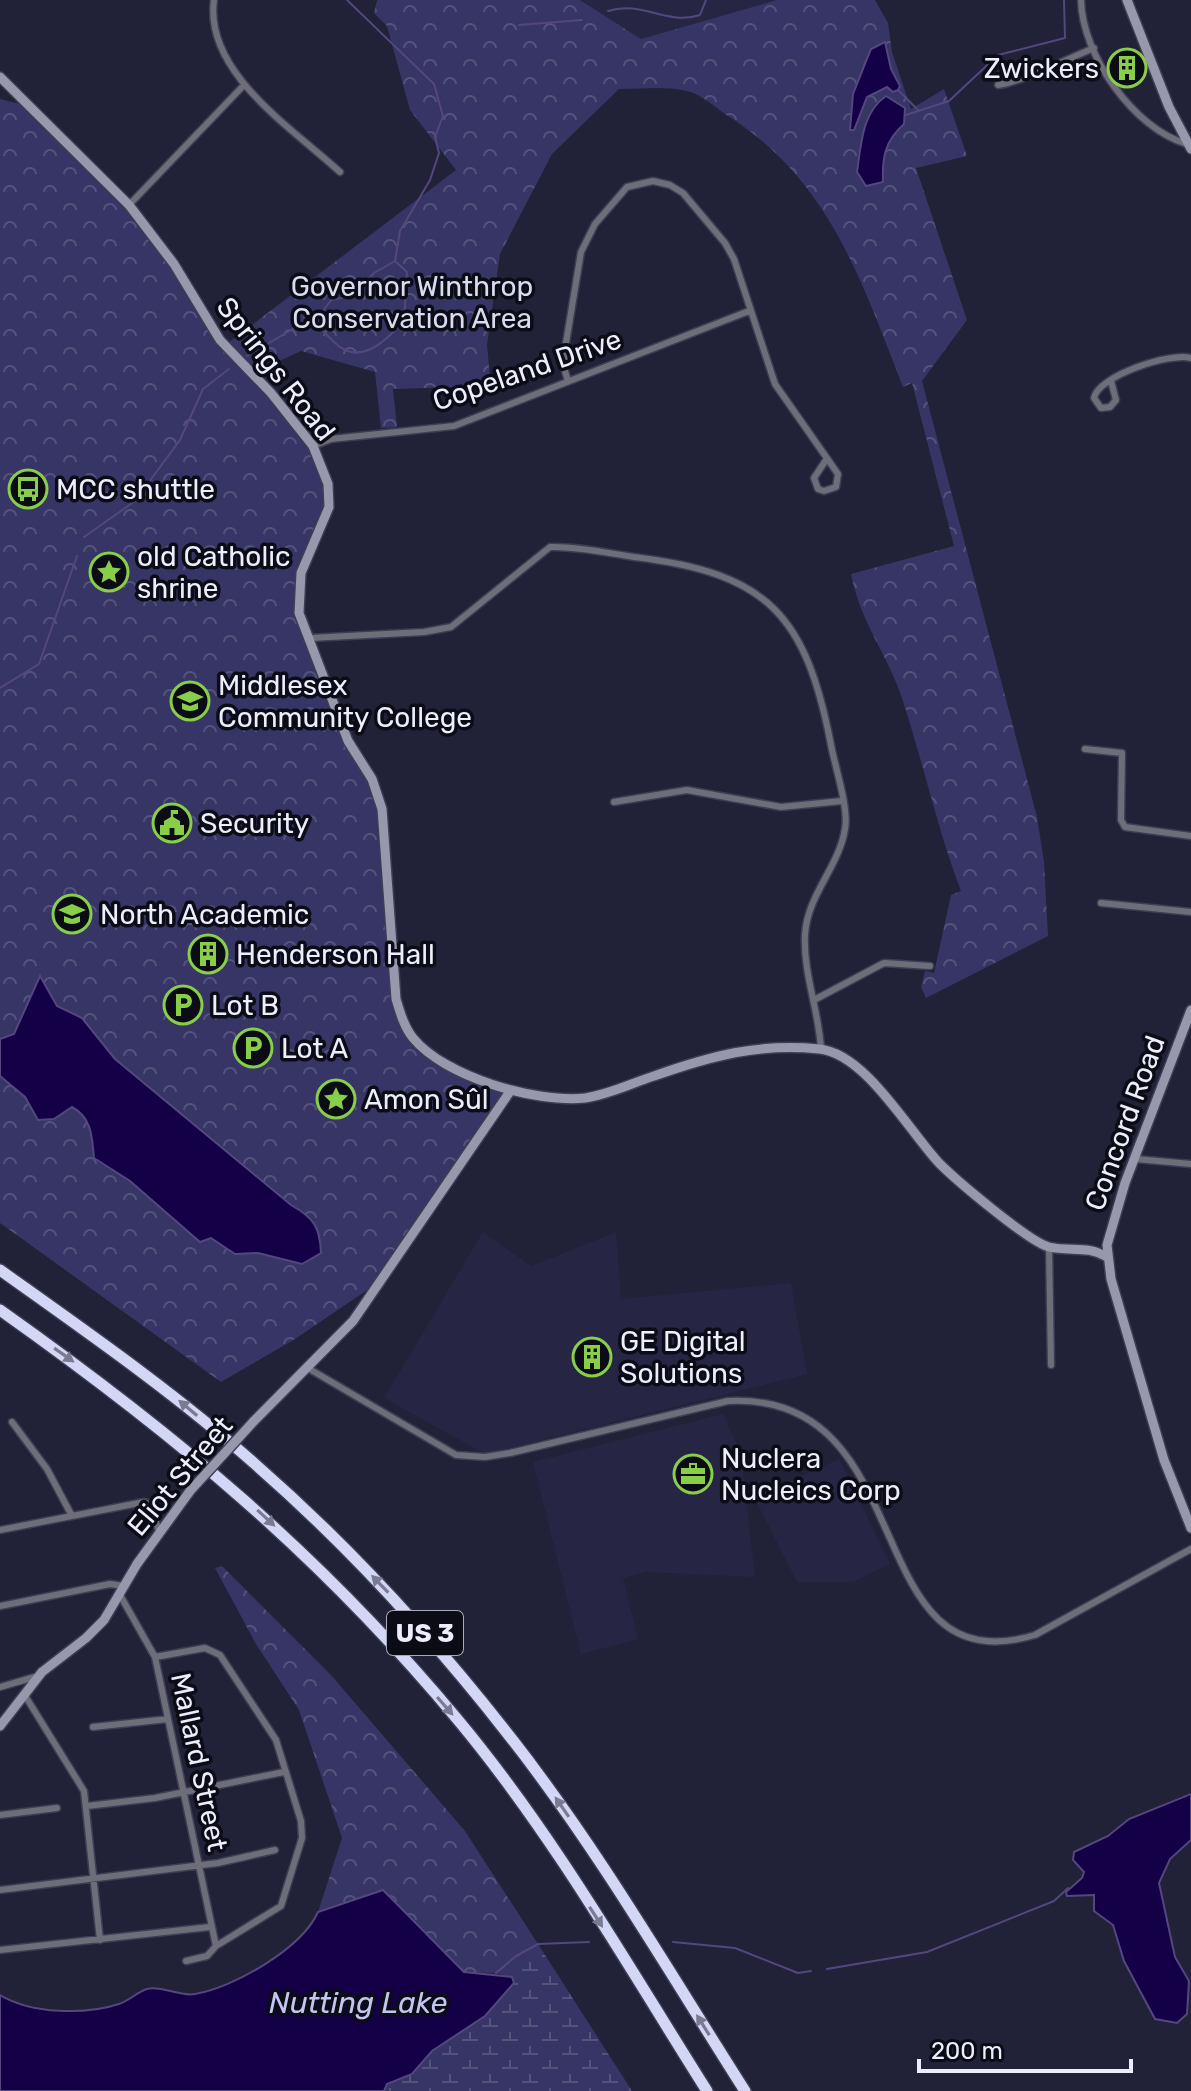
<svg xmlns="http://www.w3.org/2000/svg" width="1191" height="2091" font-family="Rubik,sans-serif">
<defs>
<pattern id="wetland-marsh" width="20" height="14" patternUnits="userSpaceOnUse" patternTransform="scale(2)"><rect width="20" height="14" fill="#363565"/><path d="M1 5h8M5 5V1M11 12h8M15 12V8" fill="none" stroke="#53537c"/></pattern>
<pattern id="park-crowns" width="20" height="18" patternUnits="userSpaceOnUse" patternTransform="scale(2)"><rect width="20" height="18" fill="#363565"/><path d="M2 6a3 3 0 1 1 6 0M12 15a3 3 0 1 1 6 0" fill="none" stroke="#53537c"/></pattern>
</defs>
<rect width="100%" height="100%" fill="#212138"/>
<path fill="#262644" d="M 580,0 L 777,0 L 641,39 Z
M 483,1232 L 531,1266 L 616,1232 L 621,1299 L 791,1283 L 807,1374 L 485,1454 L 384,1398 Z
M 723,1414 L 741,1454 L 755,1577 L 646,1572 L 623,1578 L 638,1639 L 581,1654 L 533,1462 Z
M 839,1459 L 890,1564 L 853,1582 L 797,1582 L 754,1497 Z"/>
<path fill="url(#wetland-marsh)" d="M 538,1944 L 632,2091 L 384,2091 C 390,2078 405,2079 414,2071 C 422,2064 428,2055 436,2048 C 464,2027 501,2013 512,1977 L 496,1973 L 516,1956 Z"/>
<path fill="url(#park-crowns)" d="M 377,0 L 580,0 L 641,39 L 777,0 L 875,0 L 888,23 L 892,52 L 911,109 L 944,89 L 967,156 L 916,168 L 967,320 L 922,381 L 1037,817 L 1044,862 L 1048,936 L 926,998 L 921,987 L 925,971 L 934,973 L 951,895 L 961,891 C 937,828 923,762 902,698 C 887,653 861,624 851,574 L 954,546 L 912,383 L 903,387 C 861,280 830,181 728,116 C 716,108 700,93 686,91 C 666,86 641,89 619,89 L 552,154 L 500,254 L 487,345 L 491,386 L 393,389 L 397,427 L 381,428 L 375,372 L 301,351 L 256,372 L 228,343 L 456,170 L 410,110 L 387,26 L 374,13 Z
M 0,99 L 20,104 L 50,124 L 129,205 L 220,340 L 271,393 L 317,454 L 329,507 L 298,593 L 326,685 L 377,793 L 396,999 L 411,1035 L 454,1066 L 511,1090 L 376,1284 L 295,1339 L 221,1382 L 0,1223 Z
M 222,1566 L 331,1675 L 465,1831 L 538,1944 L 516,1956 L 496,1973 L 464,1972 L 383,1890 L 318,1912 L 342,1838 L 299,1710 L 256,1644 L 215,1568 Z"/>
<path fill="#130047" stroke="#54477e" stroke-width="2" d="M 885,42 L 891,69 L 900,86 L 898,90 L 893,92 L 887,87 L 867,97 L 854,130 L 850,130 L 853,94 L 871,49 Z
M 886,96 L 905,108 L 904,124 C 885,141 882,157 883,182 L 866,186 L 857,172 C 861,145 862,112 886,96 Z
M 40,976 L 57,1006 L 82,1018 L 115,1059 L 291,1205 C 314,1218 320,1227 321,1253 L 302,1264 L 258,1253 L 235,1254 L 211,1238 L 200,1242 L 130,1181 L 94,1158 C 92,1137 92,1118 72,1107 L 54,1119 L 38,1120 L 25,1097 L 0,1076 L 0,1039 L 14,1034 Z
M 1191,1794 L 1191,1840 L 1170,1859 L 1159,1883 L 1175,1957 L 1189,1981 L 1187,2014 L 1177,2023 L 1155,2019 L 1124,1961 L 1113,1925 L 1094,1911 L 1094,1895 L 1067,1896 L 1066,1892 L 1082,1878 L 1084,1872 L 1073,1860 L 1074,1852 L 1108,1836 L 1129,1819 Z
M 383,1890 L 464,1972 L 512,1977 L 514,1983 L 485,2016 L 432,2051 L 412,2074 L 387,2084 L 384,2091 L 0,2091 L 0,1995 C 32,2014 85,2015 119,2004 C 129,2001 137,1992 147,1989 C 161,1985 180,1997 195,1994 C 235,1987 302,1948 318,1912 Z"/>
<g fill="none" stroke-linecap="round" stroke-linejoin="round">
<path stroke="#54477e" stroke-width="2" d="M 608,11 C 642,0 667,26 700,15 L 706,0
M 519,25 L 582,20
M 898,90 L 919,111
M 906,115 L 949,101 L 998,55 L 1065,38 L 1064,0
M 317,315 C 318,328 325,333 334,342 C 359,367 385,342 404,321 L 407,272 L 395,261
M 247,356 L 323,311 L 331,300 L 351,296 L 374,273 L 395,261 L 400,231 L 430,180 L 439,153 L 435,137 L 443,116 L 434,84 L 347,0
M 84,537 L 135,501 L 180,440 L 203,389 L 229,369
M 0,688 L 39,664 L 77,556
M 673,1942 L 735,1948 L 798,1973 L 811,1971
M 827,1969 L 927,1952 L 1054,1901 L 1068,1888
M 496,1973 L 516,1956 L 538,1944 L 589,1942"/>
<defs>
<path id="street" d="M 214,0 C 204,72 292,128 340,172
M 1081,0 C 1082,55 1134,129 1187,144
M 998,85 C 1022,82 1069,58 1094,48
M 129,205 L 244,85
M 568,381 L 564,368 L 565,349 L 581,252 L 595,224 L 627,187 L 653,181 L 670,185 L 683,193 L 725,243 L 734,259 L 775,384 L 838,474 L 836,487 L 824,491 L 818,489 L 814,478 L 826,460
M 1111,381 L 1116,400 L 1110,407 L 1101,408 L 1094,398 C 1098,376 1170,352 1191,358
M 313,446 L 331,439 L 454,426 L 749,311
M 310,638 L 424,632 L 451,627 L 550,547 C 577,546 607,553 634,557 C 768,573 806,615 831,745 C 835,767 849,808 845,829 C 839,867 807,895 805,935 C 803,973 819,1011 821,1049
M 1085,749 L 1122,753 L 1121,820 L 1125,827 L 1191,836
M 614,802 L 687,790 L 781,807 L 842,801
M 1101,903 L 1191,912
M 814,1000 L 884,963 L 930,966
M 1136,1159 L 1191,1164
M 1049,1247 L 1051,1365
M 306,1367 L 456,1455 L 485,1457 L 510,1453 L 728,1401 C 926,1391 855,1689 1035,1635 L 1191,1549
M 12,1422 L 47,1469 L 72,1516
M 0,1530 L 144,1502 L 150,1504 L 159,1531
M 120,1595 L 155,1657 L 216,1946
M 0,1606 L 110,1584 L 124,1586
M 155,1657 L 205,1648 L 220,1655 L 276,1740 L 301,1821 L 302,1838 L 281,1906 L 216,1946 L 207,1956 L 186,1961
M 0,1687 L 38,1676
M 24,1694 L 84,1791 L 100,1940
M 93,1727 L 168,1719
M 87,1806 L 155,1798 L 284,1772
M 0,1815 L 57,1808
M 0,1890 L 218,1863 L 275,1850
M 0,1950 L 210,1927"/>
<path id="secondary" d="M 1127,0 L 1169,107 L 1191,149
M 0,77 L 129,205 L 174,264 L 220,340 L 271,393 L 313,446 L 328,484 L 329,507 L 301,573 L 299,613 L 348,741 L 372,779 L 382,809 L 396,999 C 400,1012 404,1027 413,1038 C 445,1077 535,1103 585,1098 C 608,1095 632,1083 654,1076 C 711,1056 757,1043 819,1049 C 865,1053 909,1131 939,1163 C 956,1180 1029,1242 1049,1247 C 1071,1252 1087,1245 1107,1257
M 1191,1010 L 1125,1183 L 1107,1245 L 1111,1279 L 1164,1460 L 1191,1528
M 253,1422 L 353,1321 L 511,1090
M 0,1726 L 42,1672 L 86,1638 L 104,1620 L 137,1564 L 190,1491"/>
<path id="highway" d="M 0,1270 C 87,1332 175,1393 255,1464 C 350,1547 434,1639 511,1738 C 598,1849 669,1972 745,2091
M 0,1310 C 175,1434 320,1554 458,1720 C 553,1834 628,1966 707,2091"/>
</defs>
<use href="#street" stroke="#3d3e54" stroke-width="9"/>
<use href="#secondary" stroke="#3d3e54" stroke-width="12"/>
<use href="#highway" stroke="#3d3e54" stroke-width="14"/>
<use href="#street" stroke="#6d6e7a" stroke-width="6"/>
<use href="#secondary" stroke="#9798ac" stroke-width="9"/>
<use href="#highway" stroke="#d4d6f6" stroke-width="11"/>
<defs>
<path id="secondary-bridge" d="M 190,1491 L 253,1422"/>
</defs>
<use href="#secondary-bridge" stroke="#3d3e54" stroke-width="12" stroke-linecap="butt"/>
<use href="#secondary-bridge" stroke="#9798ac" stroke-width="9"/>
</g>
<defs><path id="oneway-solid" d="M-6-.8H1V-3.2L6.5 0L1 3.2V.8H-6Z" transform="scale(2)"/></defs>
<g fill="#7a7b91">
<use href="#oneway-solid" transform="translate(64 1355) rotate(35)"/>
<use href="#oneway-solid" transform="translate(188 1408) rotate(-140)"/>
<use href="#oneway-solid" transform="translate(266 1518) rotate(43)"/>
<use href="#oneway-solid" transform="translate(380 1584) rotate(-134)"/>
<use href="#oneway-solid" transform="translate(445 1706) rotate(49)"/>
<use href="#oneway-solid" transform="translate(562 1807) rotate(-125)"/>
<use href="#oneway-solid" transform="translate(596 1917) rotate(57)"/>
<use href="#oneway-solid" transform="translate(703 2025) rotate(-122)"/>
</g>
<defs>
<symbol id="building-ring" viewBox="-11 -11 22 22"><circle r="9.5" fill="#0b0c16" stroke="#89ce48" stroke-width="1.5"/><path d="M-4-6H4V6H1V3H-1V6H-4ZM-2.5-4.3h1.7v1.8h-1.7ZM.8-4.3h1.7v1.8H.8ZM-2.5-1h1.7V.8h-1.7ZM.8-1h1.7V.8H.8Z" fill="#89ce48"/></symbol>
<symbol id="bus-ring" viewBox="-11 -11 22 22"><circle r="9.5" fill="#0b0c16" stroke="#89ce48" stroke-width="1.5"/><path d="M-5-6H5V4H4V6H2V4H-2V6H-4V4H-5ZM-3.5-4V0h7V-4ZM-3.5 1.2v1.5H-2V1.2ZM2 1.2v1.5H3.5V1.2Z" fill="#89ce48"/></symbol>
<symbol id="sight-ring" viewBox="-11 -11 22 22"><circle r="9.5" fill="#0b0c16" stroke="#89ce48" stroke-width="1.5"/><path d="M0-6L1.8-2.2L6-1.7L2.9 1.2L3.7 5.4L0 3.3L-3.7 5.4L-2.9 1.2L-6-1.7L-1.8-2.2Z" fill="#89ce48"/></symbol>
<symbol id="university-ring" viewBox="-11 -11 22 22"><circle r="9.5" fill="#0b0c16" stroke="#89ce48" stroke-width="1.5"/><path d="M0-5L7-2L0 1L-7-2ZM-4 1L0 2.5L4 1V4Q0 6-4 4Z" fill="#89ce48"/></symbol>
<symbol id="civic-ring" viewBox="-11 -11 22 22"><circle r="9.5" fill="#0b0c16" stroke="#89ce48" stroke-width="1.5"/><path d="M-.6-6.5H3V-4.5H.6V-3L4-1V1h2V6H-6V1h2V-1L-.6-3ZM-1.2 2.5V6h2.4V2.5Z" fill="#89ce48"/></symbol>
<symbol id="parking-ring" viewBox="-11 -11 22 22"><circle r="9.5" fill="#0b0c16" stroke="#89ce48" stroke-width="1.5"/><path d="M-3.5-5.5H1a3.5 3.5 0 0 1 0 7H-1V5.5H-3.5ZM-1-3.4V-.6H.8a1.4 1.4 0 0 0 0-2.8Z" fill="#89ce48"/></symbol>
<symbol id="office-ring" viewBox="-11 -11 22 22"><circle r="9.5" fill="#0b0c16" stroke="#89ce48" stroke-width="1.5"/><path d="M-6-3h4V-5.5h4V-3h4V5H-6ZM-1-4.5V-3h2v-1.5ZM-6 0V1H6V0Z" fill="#89ce48"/></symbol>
</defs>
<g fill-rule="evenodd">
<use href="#building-ring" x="1105" y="46" width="44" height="44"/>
<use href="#bus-ring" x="6" y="467" width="44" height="44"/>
<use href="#sight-ring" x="87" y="550" width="44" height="44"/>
<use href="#university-ring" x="168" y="679" width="44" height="44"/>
<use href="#civic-ring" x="150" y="801" width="44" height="44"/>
<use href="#university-ring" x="50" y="892" width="44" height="44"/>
<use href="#building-ring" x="186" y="932" width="44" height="44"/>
<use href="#parking-ring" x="161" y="983" width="44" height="44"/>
<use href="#parking-ring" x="231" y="1026" width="44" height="44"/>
<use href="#sight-ring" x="314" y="1077" width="44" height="44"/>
<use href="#building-ring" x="570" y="1335" width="44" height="44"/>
<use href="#office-ring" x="671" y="1452" width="44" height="44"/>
</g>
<g text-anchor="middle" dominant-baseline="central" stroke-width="7" stroke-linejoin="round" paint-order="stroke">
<rect fill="#0b0c16" stroke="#a8aab8" stroke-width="2" x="387" y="1611" width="76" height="44" rx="6"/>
<g font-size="26" font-weight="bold" fill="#ecedfd">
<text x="425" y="1633">US 3</text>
</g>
<g font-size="28" fill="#ecedfd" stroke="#0b0c16" text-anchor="start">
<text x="1099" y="68" text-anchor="end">Zwickers</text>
<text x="56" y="489">MCC shuttle</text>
<text x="137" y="556">old Catholic<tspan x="137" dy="32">shrine</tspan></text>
<text x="218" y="685">Middlesex<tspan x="218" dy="32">Community College</tspan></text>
<text x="200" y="823">Security</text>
<text x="100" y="914">North Academic</text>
<text x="236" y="954">Henderson Hall</text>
<text x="211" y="1005">Lot B</text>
<text x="281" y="1048">Lot A</text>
<text x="364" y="1099">Amon Sûl</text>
<text x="620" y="1341">GE Digital<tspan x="620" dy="32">Solutions</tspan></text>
<text x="721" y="1458">Nuclera<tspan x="721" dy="32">Nucleics Corp</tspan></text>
</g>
<g font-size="28" fill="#dadbf1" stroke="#0b0c16">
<text x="412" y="286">Governor Winthrop<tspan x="412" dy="32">Conservation Area</tspan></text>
</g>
<g font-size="28" fill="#ecedfd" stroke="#0b0c16">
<text transform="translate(276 369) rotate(52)">Springs Road</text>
<text transform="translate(527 370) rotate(-19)">Copeland Drive</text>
<text transform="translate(1125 1123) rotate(-70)">Concord Road</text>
<text transform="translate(180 1476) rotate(-50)">Eliot Street</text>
<text transform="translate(199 1762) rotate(78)">Mallard Street</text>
</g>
<g font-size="30" font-style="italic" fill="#c3c5f1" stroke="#0b0c16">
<text x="358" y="2003">Nutting Lake</text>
</g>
</g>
<path d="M919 2059v12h212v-12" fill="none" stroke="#ecedfd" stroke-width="4"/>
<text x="931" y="2059" font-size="24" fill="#ecedfd" stroke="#0b0c16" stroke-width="6" paint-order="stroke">200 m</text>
</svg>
